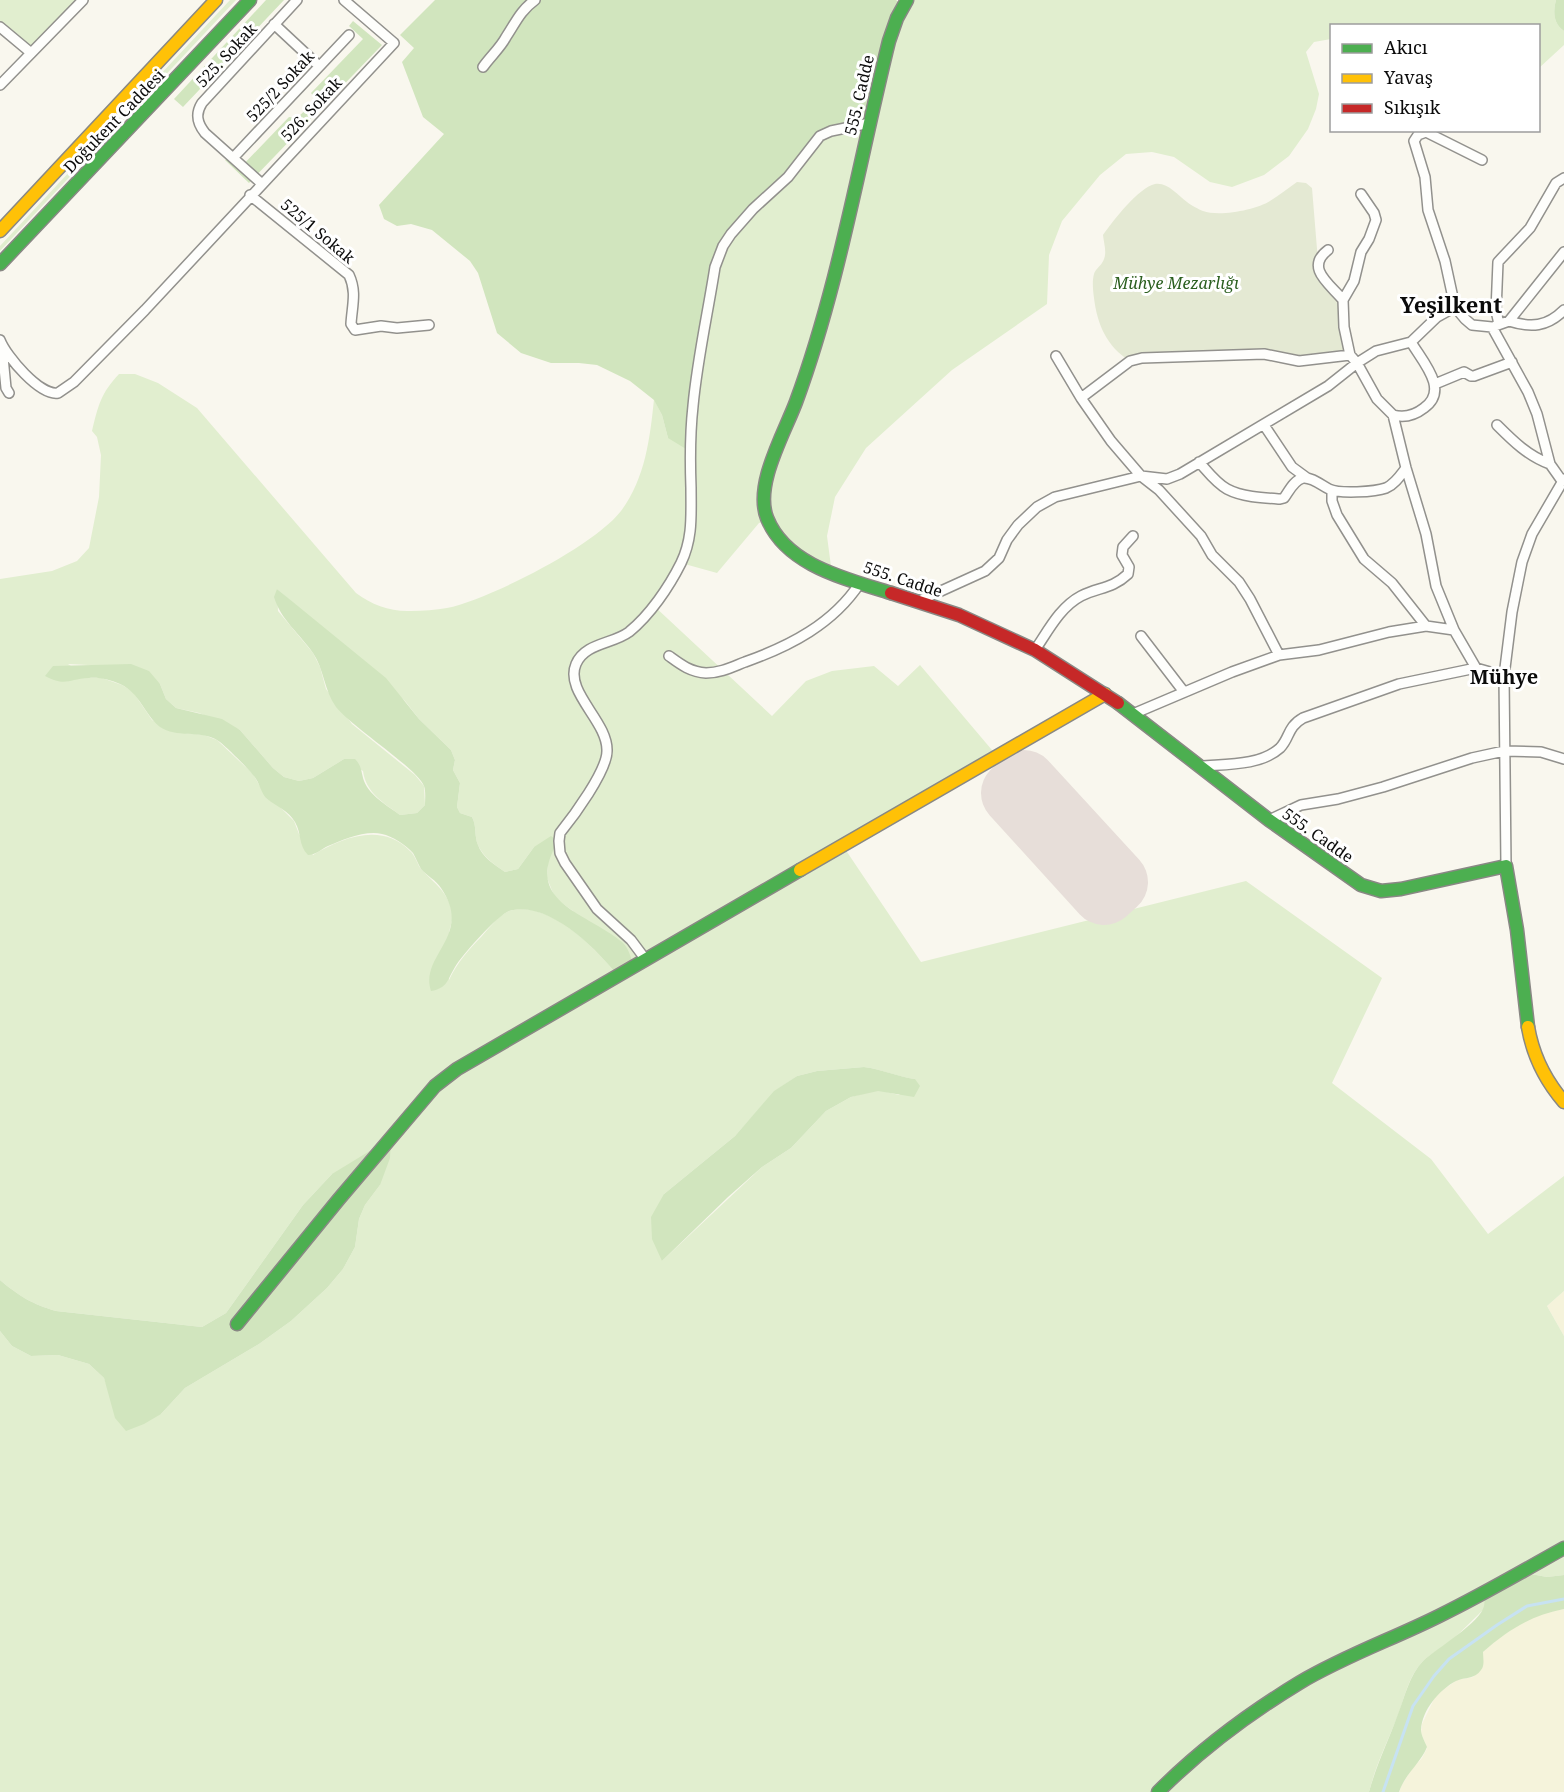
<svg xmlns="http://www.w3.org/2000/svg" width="1564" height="1792" font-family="'Noto Serif',serif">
<rect width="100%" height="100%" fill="#f9f7ee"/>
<path fill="#f5f3db" d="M 1564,1291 L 1564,1336 L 1547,1306 Z
M 1564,1609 L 1564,1792 L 1399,1792 L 1402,1785 L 1411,1770 L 1422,1758 L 1427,1748 L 1421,1733 L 1422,1724 L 1436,1695 L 1457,1680 L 1473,1677 L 1483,1661 L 1483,1652 L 1500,1637 L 1524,1621 L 1543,1613 Z"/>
<path fill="#e1eecf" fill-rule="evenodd" d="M 0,0 L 83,0 L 30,52 L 0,27 Z
M 230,0 L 236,0 L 0,251 L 0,246 Z
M 907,0 L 1556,0 C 1553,12 1553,23 1564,31 L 1564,45 L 1539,68 L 1538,26 L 1332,26 L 1331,39 L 1314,42 L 1306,52 L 1319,94 L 1316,109 L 1308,129 L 1289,156 L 1264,175 L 1232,187 L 1210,182 L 1174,157 L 1152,152 L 1126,154 L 1100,175 L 1062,221 L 1049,255 L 1047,304 L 952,370 L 866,448 L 835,497 L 827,536 L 832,574 L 812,565 L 767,521 L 759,523 L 717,573 L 681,563 L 653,605 L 772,716 L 806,681 L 832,671 L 874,666 L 898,686 L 920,665 L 997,756 L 843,846 L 921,962 L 1246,881 L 1382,978 L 1332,1083 L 1431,1159 L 1488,1234 L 1564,1176 L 1564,1291 L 1547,1306 L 1564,1336 L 1564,1575 L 1547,1577 L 1520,1572 C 1497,1595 1476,1618 1452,1640 C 1443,1648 1431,1653 1423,1661 C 1408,1677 1405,1696 1398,1715 C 1388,1741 1376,1764 1369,1792 L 0,1792 L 0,1331 L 12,1346 L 31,1356 L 58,1355 L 89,1364 L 104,1378 L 111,1396 L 161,1414 L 185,1388 L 259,1344 L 291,1321 L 327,1288 L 343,1269 L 355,1247 L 359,1219 L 365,1205 L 380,1185 L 332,1174 L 303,1205 L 226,1313 L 202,1327 L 56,1311 C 32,1304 19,1296 0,1280 L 0,579 L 52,571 L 77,561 L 89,548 L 99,497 L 101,455 L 97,437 L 92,431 C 98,406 101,393 119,374 L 135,374 L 158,383 L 197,408 L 356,593 C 372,605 391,612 411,611 C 423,611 436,610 447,608 C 490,599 594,546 621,511 C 645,479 650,439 654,399 L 662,415 L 668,438 L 693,405 L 723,246 ZM 277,589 L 405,701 L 419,719 L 451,750 L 455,760 L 453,770 L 460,783 L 457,807 L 460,813 L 472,817 C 477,826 474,836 478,845 C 483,857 495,865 505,872 L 518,869 L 534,847 L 556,845 L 548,859 L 547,878 L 555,898 L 573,911 L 618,976 C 597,949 547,898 509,911 C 499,915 489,928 482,936 C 469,949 457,963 449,980 C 449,965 447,948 449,933 C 450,926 454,919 452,911 C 447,891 435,884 422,870 C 417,865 416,856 410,851 C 383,822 342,837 313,855 L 299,834 L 294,821 L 277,804 L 267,799 L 253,774 L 217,740 L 204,735 L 175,732 L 152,720 L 133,692 L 122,685 L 102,678 L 89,678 L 68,664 L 108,666 L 160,684 L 166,699 L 176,708 L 199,713 L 240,730 L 273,768 L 284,777 L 299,781 L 313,778 L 344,759 L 363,771 C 366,793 384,803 400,815 L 417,813 L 425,805 L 424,786 L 415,775 L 352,724 L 326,689 L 320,667 L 313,653 L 278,611 ZM 864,1067 C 882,1069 897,1077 915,1079 L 899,1095 L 879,1090 L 868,1092 L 851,1097 L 826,1111 L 791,1148 L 762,1167 L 662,1261 L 664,1194 L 735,1136 L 775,1091 L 797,1076 L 817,1071 Z"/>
<path fill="#d1e5be" d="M 266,0 L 284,0 L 183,107 L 174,99 Z
M 435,0 L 896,0 L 904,6 L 870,123 L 820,136 L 731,234 L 715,267 L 691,452 L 668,438 L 662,415 L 654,400 L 630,381 L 597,365 L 579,363 L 551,363 L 521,353 L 497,333 L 478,273 L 470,261 L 432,230 L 411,224 L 397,226 L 384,219 L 379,205 L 444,134 L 423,117 L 402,62 L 414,48 L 400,35 Z
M 1556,0 L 1564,0 L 1564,31 C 1553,23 1553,12 1556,0 Z
M 353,21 L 382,45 L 249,183 L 225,160 L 227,159 L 240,168 L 289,117 L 297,118 L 316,100 L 311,93 L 363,39 L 349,26 Z
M 277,589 L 386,678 L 419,719 L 451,750 L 455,760 L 453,770 L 460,783 L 457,807 L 460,813 L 472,817 C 477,826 474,836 478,845 C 482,857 495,865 505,872 L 518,869 L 534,847 L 551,836 L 555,839 L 556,845 C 524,903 588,913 622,942 C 629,948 631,958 634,967 L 618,976 C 597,949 547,899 509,911 C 498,915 462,955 455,967 C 447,980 448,988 431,991 C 419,955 474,936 441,888 C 436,880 427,876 421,869 C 418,864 416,858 413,853 C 406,845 392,836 382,834 C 365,830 343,840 328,846 C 321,849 316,855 308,855 C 298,845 302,834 295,822 C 289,811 276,806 267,799 C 261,793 260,785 256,779 C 253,773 223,743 217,740 C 200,730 176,738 160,727 C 144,714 140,693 120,684 C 111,680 99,677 89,678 C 68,679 66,687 45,676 L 53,666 L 131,664 L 149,671 L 160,684 L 166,699 L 176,708 L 222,719 L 240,730 L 273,768 L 284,777 L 299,781 L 313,778 L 344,759 L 355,759 C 362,766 361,772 364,781 C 370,796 388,806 400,815 L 417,813 L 425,805 C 425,800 426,791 424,786 C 418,769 353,728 336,707 C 324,690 324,669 313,653 C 299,633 281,620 274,597 Z
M 864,1067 C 882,1069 898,1077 915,1079 L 920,1086 L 914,1097 L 878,1091 L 851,1097 L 826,1111 L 791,1148 L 762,1167 L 728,1197 L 662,1261 L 652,1239 L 651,1217 L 664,1194 L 735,1136 L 774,1091 L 797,1076 L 817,1071 Z
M 391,1138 L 390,1158 L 380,1185 L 365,1205 L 359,1219 L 355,1247 L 343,1269 L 327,1288 L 291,1321 L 259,1344 L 185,1388 L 161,1414 L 144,1424 L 126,1431 L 115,1418 L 104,1378 L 89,1364 L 58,1355 L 31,1356 L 12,1346 L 0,1331 L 0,1280 C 19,1296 32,1304 56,1311 L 202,1327 L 226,1313 L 303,1205 L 332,1174 Z
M 1520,1572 L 1547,1577 L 1564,1575 L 1564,1609 C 1532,1615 1508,1630 1483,1652 C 1483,1658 1485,1665 1481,1670 C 1475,1679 1465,1677 1456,1681 C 1439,1690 1422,1710 1421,1730 C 1421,1735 1425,1742 1427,1747 C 1420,1764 1405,1774 1399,1792 L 1369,1792 C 1377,1763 1388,1742 1398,1714 C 1405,1696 1409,1676 1423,1661 C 1436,1649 1481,1622 1484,1606 C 1485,1602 1484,1596 1484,1592 Z"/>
<path fill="#e4e9d3" d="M 1297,182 L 1306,183 L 1312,188 L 1318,261 L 1343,300 L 1350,355 L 1299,361 L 1277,355 L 1130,361 C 1107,347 1097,324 1094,298 C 1093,291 1092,281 1094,274 C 1095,270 1100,266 1102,263 C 1108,254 1104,245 1103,235 C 1112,222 1139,187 1155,184 C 1168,182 1177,195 1187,202 C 1191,205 1198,209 1203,211 C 1219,217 1256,210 1270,201 C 1280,195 1288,188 1297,182 Z"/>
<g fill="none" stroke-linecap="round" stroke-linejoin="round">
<path stroke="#c7e2f2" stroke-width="3" d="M 1383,1792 L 1413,1706 L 1434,1676 L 1449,1659 L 1497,1625 L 1527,1606 L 1564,1599"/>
<path stroke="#e7ded9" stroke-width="66" d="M 1024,783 L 1115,882 L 1104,892 L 1014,793 Z"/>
<defs>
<path id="street" d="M 274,24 L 319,66
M 0,27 L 30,52
M 483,67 C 490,57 501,47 506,37 C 516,22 520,11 535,0
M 0,85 L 83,0
M 233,158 L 349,35
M 1482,160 L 1426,132 L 1418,135 L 1414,141 L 1425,177 L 1428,210 L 1445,261 L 1455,307 L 1465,319 L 1472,325 L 1492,327 L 1528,392 L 1537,414 L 1550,464 L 1562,481
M 261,183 L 205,133 C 197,123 195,114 202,103 L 297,0
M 250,195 L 349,275 C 357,292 352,306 351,324 L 355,330 L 381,326 L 397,328 L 429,325
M 1328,250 C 1304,268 1331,285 1343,300 L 1344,327 L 1350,355 L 1357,363 L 1377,399 L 1393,415 L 1406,468 L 1426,534 L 1436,586 L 1454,630 L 1476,668
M 1343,300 L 1354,281 L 1361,252 L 1369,239 L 1376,220 L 1374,213 L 1361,194
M 1509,321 C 1531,328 1547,327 1564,310
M 1499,324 L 1496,311 L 1498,262 L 1530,228 L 1556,183 L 1564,178
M 1495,326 L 1509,321 L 1564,252
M 0,340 C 6,356 40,396 58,393 L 74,382 L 145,310 L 394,43 L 344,0
M 2,347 L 6,388 L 9,393
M 1056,356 L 1081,398 L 1111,441 L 1141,476 L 1159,490 L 1201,536 L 1212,555 L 1239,582 L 1250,599 L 1279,655
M 1435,384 L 1464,372 L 1471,376 L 1474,376 L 1512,362
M 1081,398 L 1130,361 L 1142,358 L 1264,354 L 1299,361 L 1350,355
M 1393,415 C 1404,418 1415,415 1424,408 C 1450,390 1422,361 1411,342
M 1264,425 L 1292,467 L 1307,478
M 1497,425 C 1513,441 1528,456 1550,464
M 1199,462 C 1208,472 1216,483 1227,489 C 1242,497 1263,498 1280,499 L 1284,498 C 1289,491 1294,480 1303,478 C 1312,477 1321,485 1329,489 C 1339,494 1375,492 1386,488 C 1395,484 1400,476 1406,468
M 1332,491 L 1332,501 L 1337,515 L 1364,559 L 1392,583 L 1426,626
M 919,601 L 985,571 L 999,558 L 1007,540 L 1018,525 L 1037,507 L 1055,497 L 1141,476 L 1167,479 L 1180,474 L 1328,386 L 1357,363 L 1376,351 L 1411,342 L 1437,317 L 1455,307
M 1141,636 L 1184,692
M 1035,650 C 1048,631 1060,607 1081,596 C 1099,587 1112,589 1128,574 L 1129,567 L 1122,555 L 1123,547 L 1133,536
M 669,656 C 680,664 690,672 706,673 C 720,673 732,667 745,662 C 790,646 833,624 860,583
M 1133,714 L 1232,672 L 1279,655 L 1319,650 L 1389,632 L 1426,626 L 1454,630
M 1201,766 C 1226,764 1260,766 1280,748 C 1290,738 1287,727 1303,718 L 1399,684 L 1476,668 L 1504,676
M 1269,820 L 1301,805 L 1338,799 L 1383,787 L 1472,758 L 1504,751 L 1541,752 L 1564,759
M 1506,866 L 1504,676 L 1512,612 L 1522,562 L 1532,534 L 1564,479
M 646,960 L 631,940 L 597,909 L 565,863 L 560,853 L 559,841 L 560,833 C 573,817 607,771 607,751 C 608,721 564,692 576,664 C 585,643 613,644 629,632 C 650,615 669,587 681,563 C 693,538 691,515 691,488 C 690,461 690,433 693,406 C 697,361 708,312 715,267 L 723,246 L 731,234 L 753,209 L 788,177 L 820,136 L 831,131 L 870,123"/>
<path id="fast" d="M 0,264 L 250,0
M 891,593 C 847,579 786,566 767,518 C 754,485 784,434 796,402 C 839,285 859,162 889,41 L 897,18 L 907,0
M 1118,703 L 1269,820 L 1361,885 L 1381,891 L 1401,889 L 1506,866 L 1517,930 L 1528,1027
M 237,1324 L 339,1199 L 435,1086 L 457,1069 L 800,870
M 1158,1792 C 1200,1750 1248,1714 1299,1683 C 1344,1656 1393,1639 1439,1616 C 1482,1595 1523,1571 1564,1548"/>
<path id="slow" d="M 0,231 L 216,0
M 800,870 L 1105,694
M 1528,1027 C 1533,1056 1545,1080 1564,1102"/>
<path id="jam" d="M 891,593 L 959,615 L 1035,650 L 1118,703"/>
</defs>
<use href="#street" stroke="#92918d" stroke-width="12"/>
<use href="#fast" stroke="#898884" stroke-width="15"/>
<use href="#slow" stroke="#898884" stroke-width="15"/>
<use href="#jam" stroke="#898884" stroke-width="15"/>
<use href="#street" stroke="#fefefc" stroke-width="9"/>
<use href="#fast" stroke="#4caf50" stroke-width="12"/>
<use href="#slow" stroke="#ffc107" stroke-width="12"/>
<use href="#jam" stroke="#c62828" stroke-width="12"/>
</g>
<g text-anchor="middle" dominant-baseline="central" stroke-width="6" stroke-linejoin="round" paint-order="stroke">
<g font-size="16" fill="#0b0b0b" stroke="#fff">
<text transform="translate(226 55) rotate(-47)">525. Sokak</text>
<text transform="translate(280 86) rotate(-47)">525/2 Sokak</text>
<text transform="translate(859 95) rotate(-77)">555. Cadde</text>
<text transform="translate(311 109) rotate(-47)">526. Sokak</text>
<text transform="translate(114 121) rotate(-46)">Doğukent Caddesi</text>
<text transform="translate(318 231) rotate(40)">525/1 Sokak</text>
<text transform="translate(903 579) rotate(18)">555. Cadde</text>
<text transform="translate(1318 835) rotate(35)">555. Cadde</text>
</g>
<g font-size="16" font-style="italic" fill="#2b5f1f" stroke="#fff">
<text x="1176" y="283">Mühye Mezarlığı</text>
</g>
<g font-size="20" font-weight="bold" fill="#0b0b0b" stroke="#fff">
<text x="1504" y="676">Mühye</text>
</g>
<g font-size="22" font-weight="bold" fill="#0b0b0b" stroke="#fff">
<text x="1451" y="304">Yeşilkent</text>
</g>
</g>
<rect x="1330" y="24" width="210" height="108" fill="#ffffff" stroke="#9d9d9d" stroke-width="1.5"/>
<rect x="1342" y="44" width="30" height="9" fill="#4caf50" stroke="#9d9d9d" stroke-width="1.5"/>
<text x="1384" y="54" font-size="18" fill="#0b0b0b">Akıcı</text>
<rect x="1342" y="74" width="30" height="9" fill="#ffc107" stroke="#9d9d9d" stroke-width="1.5"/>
<text x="1384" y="84" font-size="18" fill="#0b0b0b">Yavaş</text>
<rect x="1342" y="104" width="30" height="9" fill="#c62828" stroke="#9d9d9d" stroke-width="1.5"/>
<text x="1384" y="114" font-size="18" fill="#0b0b0b">Sıkışık</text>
</svg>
